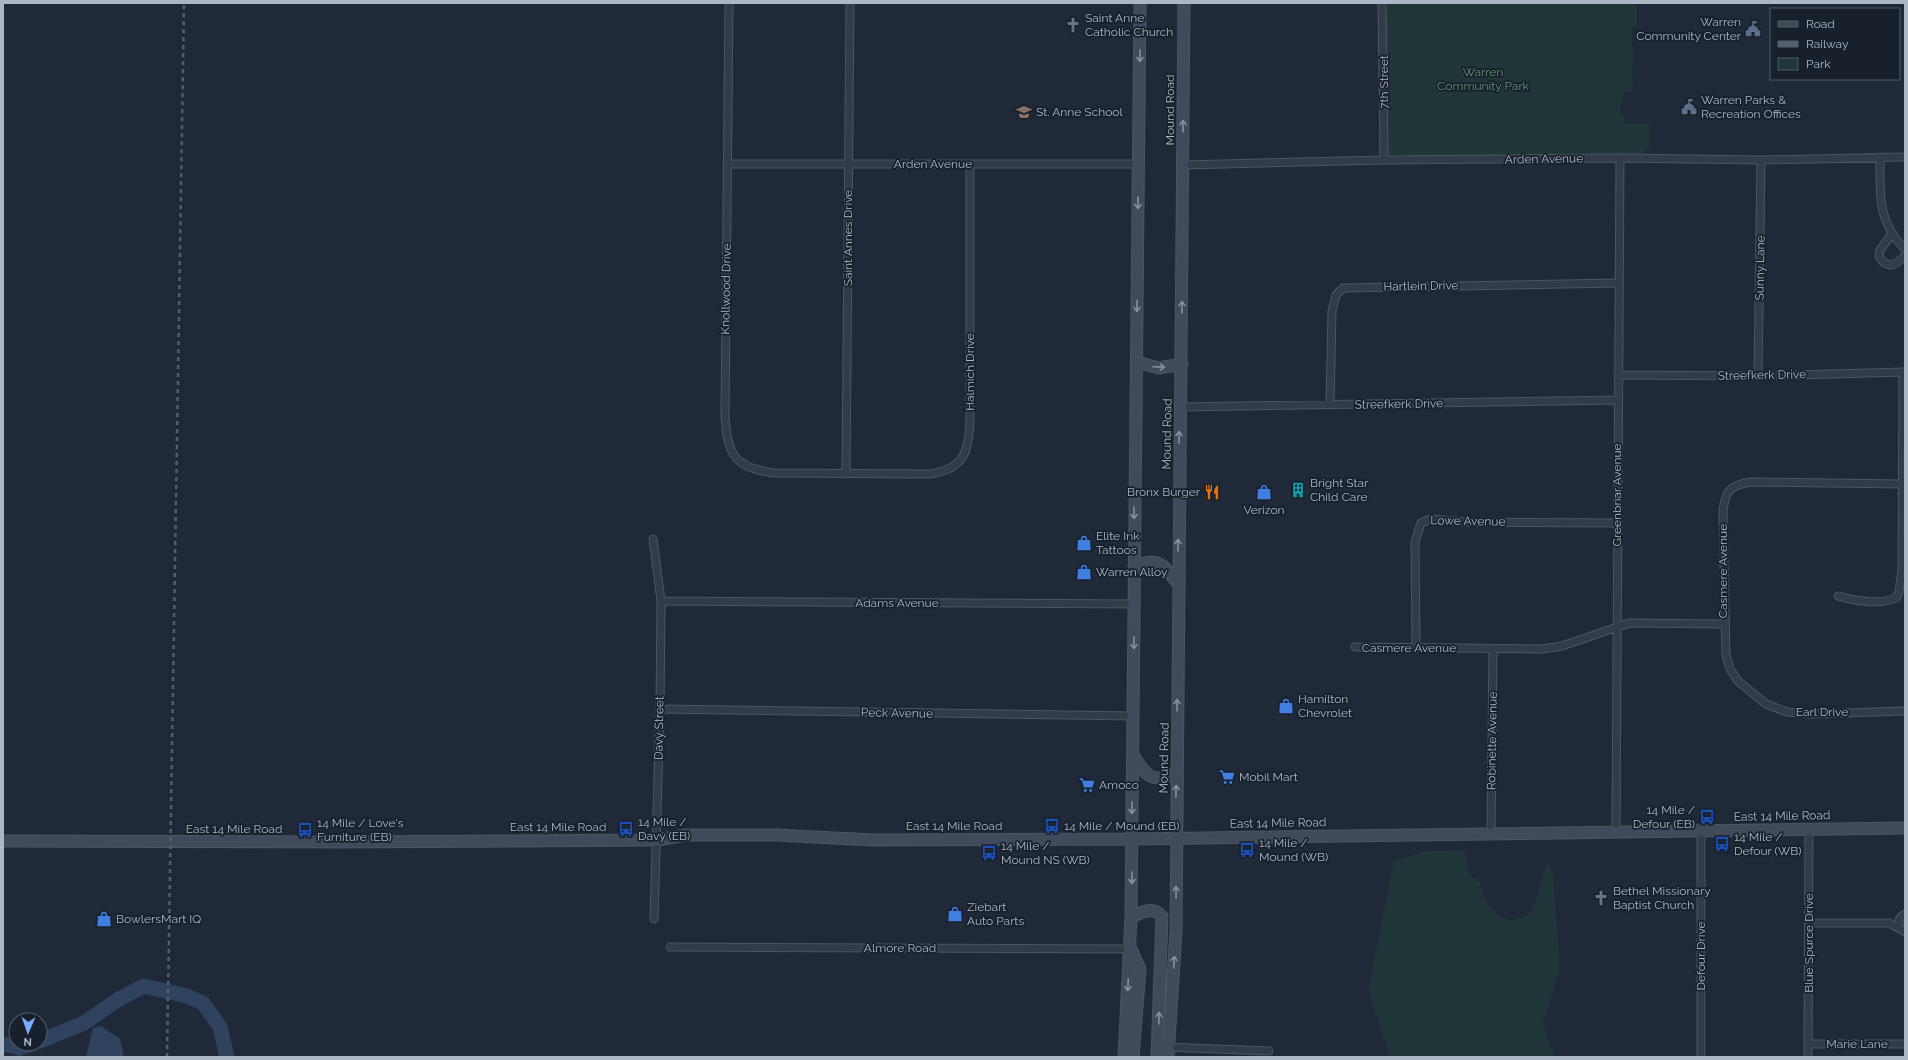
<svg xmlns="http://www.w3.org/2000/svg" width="1908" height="1060" font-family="Raleway,sans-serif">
<rect width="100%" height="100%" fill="#1f2937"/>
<path fill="#203639" d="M 1386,3 L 1637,3 L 1637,27 L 1632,27 L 1633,91 L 1624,92 L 1623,102 L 1620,103 L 1621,115 L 1624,116 L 1624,124 L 1649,124 L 1649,148 L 1642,154 L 1390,155 L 1386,148 Z
M 1464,850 L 1470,875 L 1480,883 C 1482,896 1492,916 1507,919 C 1514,921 1521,918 1528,916 L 1536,899 L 1547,862 L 1553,872 L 1560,968 L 1543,1024 L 1555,1057 L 1390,1057 L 1368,991 L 1394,861 L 1426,851 Z"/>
<path fill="#2f435e" d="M 101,1026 L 120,1039 L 124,1057 L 86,1057 L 93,1028 Z"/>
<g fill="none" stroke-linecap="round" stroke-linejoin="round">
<path stroke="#2f435e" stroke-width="2.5" d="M 19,1057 L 20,1048"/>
<path stroke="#2f435e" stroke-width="15" d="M 40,1041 L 84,1023 L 119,999 L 144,986 L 187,996 L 203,1003 L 220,1027 L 227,1057
M 3,1044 L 20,1048 L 32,1044"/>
<defs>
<path id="street" d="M 729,3 L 725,415 C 727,454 734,468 774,473 L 930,474 C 964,469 969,452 970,420 L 970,164
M 1382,3 L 1384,160
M 1880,157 C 1880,193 1877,222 1905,249
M 728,164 L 1138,164
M 1183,165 L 1384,160 L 1620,158 L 1761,160 L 1905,157
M 1892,234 L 1880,250 L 1879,257 C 1888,270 1896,265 1905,256
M 1618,375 L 1758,376 L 1905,372
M 1758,376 L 1761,160
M 1330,405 L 1332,311 L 1336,295 L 1343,288 L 1618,283
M 1180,407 L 1618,400
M 846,474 L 850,3
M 1901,484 L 1751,482 C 1730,485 1725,491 1723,512 L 1726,655 L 1730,669 L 1738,681 L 1766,704 L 1787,712 L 1811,714 L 1905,711
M 653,539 L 661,601 L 660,709 L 654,919
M 1838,596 C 1854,601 1880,605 1896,598 L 1899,592 L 1902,570 L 1903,372
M 661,601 L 1134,604
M 1355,647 L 1542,649 L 1562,646 L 1629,623 L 1724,624
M 1416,647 L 1415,542 L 1421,523 L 1431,519 L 1466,522 L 1617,523
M 660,709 L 1133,716
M 1616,832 L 1620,158
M 1491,833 L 1493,649
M 1905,914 C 1896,919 1897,928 1905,932
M 1809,923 L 1889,923 L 1900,929
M 670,947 L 1130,949
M 1808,1044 L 1905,1044
M 1165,1047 L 1269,1051
M 1701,1057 L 1701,830
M 1808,1057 L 1809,829"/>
<path id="secondary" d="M 1137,362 L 1159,368 L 1182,364
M 1134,566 C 1160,557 1163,564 1178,584
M 1133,755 C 1146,776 1152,785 1177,772
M 3,841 L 342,842 L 656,840 L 686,835 L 776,835 L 873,840 L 1132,839 L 1905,828
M 1131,918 C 1140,912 1153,906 1162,916 L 1157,1057
M 1131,949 L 1140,969 L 1133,1057
M 1124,1057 L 1131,918 L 1140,3
M 1168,1057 L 1176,931 L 1184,3"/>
</defs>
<use href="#street" stroke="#4d5663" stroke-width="9"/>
<use href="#secondary" stroke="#4d5663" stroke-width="13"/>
<use href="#street" stroke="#323b48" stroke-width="7"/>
<use href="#secondary" stroke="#404a5b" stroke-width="11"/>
<path stroke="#545f6f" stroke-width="2.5" stroke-dasharray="4 4" stroke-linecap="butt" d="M 167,1057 L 184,3"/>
</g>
<defs><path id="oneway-shaft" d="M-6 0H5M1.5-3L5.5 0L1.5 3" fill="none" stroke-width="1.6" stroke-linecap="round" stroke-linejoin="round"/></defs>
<g stroke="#8690a0">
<use href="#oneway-shaft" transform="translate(1140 56) rotate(91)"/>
<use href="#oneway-shaft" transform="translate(1183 126) rotate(-90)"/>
<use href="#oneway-shaft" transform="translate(1138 203) rotate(90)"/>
<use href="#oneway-shaft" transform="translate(1137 306) rotate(91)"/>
<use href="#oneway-shaft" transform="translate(1182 307) rotate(-90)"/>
<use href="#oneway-shaft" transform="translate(1159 367) rotate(2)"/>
<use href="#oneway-shaft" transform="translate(1179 437) rotate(-89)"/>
<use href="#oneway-shaft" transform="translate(1134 513) rotate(90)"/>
<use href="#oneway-shaft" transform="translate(1178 545) rotate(-90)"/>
<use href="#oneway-shaft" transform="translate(1134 643) rotate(90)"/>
<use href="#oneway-shaft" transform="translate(1177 705) rotate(-90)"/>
<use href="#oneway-shaft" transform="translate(1176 791) rotate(-89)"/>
<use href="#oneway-shaft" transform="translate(1132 808) rotate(91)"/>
<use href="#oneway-shaft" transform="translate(1132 878) rotate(91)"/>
<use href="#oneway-shaft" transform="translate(1176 892) rotate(-90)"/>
<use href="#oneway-shaft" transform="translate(1174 962) rotate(-87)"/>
<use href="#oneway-shaft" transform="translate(1128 985) rotate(93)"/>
<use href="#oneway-shaft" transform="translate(1159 1018) rotate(-88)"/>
</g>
<defs>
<symbol id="church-bare" viewBox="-9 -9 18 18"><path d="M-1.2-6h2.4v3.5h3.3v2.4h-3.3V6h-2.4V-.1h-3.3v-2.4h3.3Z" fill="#6b7280" stroke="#18202c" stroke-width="2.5" paint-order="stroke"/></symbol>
<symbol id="civic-bare" viewBox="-9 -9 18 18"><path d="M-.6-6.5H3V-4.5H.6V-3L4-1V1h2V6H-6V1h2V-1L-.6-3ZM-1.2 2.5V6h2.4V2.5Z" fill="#5c6f8a" stroke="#18202c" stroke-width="2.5" paint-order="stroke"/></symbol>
<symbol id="school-bare" viewBox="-9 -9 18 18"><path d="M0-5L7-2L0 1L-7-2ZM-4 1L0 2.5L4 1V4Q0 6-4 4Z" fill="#8d6e63" stroke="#18202c" stroke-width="2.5" paint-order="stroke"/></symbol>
<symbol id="building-bare" viewBox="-9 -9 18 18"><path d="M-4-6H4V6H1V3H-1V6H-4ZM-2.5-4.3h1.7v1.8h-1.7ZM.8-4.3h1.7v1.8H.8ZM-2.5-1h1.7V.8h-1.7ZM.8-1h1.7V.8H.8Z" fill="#0f9aa8" stroke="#18202c" stroke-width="2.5" paint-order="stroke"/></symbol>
<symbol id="restaurant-bare" viewBox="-9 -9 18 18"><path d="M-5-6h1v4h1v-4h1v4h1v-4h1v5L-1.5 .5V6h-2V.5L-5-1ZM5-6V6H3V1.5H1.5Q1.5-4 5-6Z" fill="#e8710a" stroke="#18202c" stroke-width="2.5" paint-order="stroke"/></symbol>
<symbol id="shop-bare" viewBox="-9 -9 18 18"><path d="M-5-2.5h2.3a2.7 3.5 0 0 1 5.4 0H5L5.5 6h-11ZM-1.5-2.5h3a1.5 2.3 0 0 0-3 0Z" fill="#3f7fe0" stroke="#18202c" stroke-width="2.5" paint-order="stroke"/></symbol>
<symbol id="supermarket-bare" viewBox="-9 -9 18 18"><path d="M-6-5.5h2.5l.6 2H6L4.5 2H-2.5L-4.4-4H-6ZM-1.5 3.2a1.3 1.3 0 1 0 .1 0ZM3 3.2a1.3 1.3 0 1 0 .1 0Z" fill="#3f7fe0" stroke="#18202c" stroke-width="2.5" paint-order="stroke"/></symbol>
<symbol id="bus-bare" viewBox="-9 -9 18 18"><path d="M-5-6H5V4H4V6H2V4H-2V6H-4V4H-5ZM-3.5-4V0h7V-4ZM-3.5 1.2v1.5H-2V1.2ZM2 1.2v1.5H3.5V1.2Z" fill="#1a4fb4" stroke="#18202c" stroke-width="2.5" paint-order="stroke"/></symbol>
</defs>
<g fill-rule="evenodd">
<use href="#church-bare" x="1062" y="14" width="22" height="22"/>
<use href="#civic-bare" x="1742" y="18" width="22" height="22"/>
<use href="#civic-bare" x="1678" y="96" width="22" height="22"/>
<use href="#school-bare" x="1013" y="101" width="22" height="22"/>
<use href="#building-bare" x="1287" y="479" width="22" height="22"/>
<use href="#restaurant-bare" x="1201" y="481" width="22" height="22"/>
<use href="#shop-bare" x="1253" y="481" width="22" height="22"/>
<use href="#shop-bare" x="1073" y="532" width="22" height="22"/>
<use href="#shop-bare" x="1073" y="561" width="22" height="22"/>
<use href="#shop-bare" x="1275" y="695" width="22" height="22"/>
<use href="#supermarket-bare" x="1216" y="766" width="22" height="22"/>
<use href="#supermarket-bare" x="1076" y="774" width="22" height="22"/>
<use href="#bus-bare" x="1696" y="806" width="22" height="22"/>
<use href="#bus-bare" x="1041" y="815" width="22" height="22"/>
<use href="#bus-bare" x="615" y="818" width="22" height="22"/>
<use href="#bus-bare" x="294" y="819" width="22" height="22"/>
<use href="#bus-bare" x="1711" y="833" width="22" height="22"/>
<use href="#bus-bare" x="1236" y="839" width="22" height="22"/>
<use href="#bus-bare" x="978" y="842" width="22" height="22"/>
<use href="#church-bare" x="1590" y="887" width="22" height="22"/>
<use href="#shop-bare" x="944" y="903" width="22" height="22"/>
<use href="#shop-bare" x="93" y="908" width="22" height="22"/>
</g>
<g text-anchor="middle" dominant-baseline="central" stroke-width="3.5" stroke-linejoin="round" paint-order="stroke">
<g font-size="12" fill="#acb6c5" stroke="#18202c" text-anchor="start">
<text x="1085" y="18">Saint Anne<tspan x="1085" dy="14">Catholic Church</tspan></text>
<text x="1741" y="22" text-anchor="end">Warren<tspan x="1741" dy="14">Community Center</tspan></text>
<text x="1701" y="100">Warren Parks &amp;<tspan x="1701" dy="14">Recreation Offices</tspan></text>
<text x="1036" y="112">St. Anne School</text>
<text x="1310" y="483">Bright Star<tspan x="1310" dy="14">Child Care</tspan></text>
<text x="1200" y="492" text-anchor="end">Bronx Burger</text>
<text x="1264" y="510" text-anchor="middle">Verizon</text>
<text x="1096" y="536">Elite Ink<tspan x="1096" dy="14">Tattoos</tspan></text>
<text x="1096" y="572">Warren Alloy</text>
<text x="1298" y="699">Hamilton<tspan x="1298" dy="14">Chevrolet</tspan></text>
<text x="1239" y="777">Mobil Mart</text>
<text x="1099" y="785">Amoco</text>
<text x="1695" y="810" text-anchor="end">14 Mile /<tspan x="1695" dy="14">Defour (EB)</tspan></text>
<text x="638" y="822">14 Mile /<tspan x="638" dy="14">Davy (EB)</tspan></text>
<text x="317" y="823">14 Mile / Love's<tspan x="317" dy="14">Furniture (EB)</tspan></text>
<text x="1064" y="826">14 Mile / Mound (EB)</text>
<text x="1734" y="837">14 Mile /<tspan x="1734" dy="14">Defour (WB)</tspan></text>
<text x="1259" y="843">14 Mile /<tspan x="1259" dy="14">Mound (WB)</tspan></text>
<text x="1001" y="846">14 Mile /<tspan x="1001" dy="14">Mound NS (WB)</tspan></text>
<text x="1613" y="891">Bethel Missionary<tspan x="1613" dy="14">Baptist Church</tspan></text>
<text x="967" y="907">Ziebart<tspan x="967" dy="14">Auto Parts</tspan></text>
<text x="116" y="919">BowlersMart IQ</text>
</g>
<g font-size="12" fill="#63966e" stroke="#18202c">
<text x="1483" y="72">Warren<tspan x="1483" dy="14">Community Park</tspan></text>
</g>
<g font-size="12" fill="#acb6c5" stroke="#18202c">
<text transform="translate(1384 82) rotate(-90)">7th Street</text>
<text transform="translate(1170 110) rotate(-90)">Mound Road</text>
<text transform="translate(1544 159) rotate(-1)">Arden Avenue</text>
<text x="933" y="164">Arden Avenue</text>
<text transform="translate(848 238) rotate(-90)">Saint Annes Drive</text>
<text transform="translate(1760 268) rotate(-89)">Sunny Lane</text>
<text transform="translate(1421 286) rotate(-1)">Hartlein Drive</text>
<text transform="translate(726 289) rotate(-89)">Knollwood Drive</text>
<text transform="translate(970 372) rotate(-90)">Halmich Drive</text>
<text transform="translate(1762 375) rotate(-1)">Streefkerk Drive</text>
<text transform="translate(1399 404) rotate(-1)">Streefkerk Drive</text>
<text transform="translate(1167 434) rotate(-89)">Mound Road</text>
<text transform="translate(1617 495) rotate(-90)">Greenbriar Avenue</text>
<text transform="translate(1468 521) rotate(1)">Lowe Avenue</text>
<text transform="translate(1723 571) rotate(-90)">Casmere Avenue</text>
<text x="897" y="603">Adams Avenue</text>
<text x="1409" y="648">Casmere Avenue</text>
<text x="1822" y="712">Earl Drive</text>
<text transform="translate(897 713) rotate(1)">Peck Avenue</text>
<text transform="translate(659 728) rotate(-89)">Davy Street</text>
<text transform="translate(1492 741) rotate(-89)">Robinette Avenue</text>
<text transform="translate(1164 758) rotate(-89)">Mound Road</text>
<text transform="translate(1782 816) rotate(-1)">East 14 Mile Road</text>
<text transform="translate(1278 823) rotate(-1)">East 14 Mile Road</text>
<text x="954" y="826">East 14 Mile Road</text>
<text x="558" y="827">East 14 Mile Road</text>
<text x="234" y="829">East 14 Mile Road</text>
<text transform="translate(1809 943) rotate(-90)">Blue Spurce Drive</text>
<text x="900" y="948">Almore Road</text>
<text transform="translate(1701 956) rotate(-90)">Defour Drive</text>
<text x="1857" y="1044">Marie Lane</text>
</g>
</g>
<rect width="1908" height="1060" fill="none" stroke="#acb6c5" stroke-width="8"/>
<rect x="1770" y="8" width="130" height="72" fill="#18202c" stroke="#535c69"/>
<rect x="1778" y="21" width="20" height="6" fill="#404a5b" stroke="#535c69"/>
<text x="1806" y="28" font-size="12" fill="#acb6c5">Road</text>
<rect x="1778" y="41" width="20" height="6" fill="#545f6f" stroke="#535c69"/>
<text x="1806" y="48" font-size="12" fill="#acb6c5">Railway</text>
<rect x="1778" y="58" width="20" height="12" fill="#203639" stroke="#535c69"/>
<text x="1806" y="68" font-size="12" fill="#acb6c5">Park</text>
<g transform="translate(28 1032) rotate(182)"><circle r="19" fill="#18202c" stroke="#535c69"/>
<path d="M0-3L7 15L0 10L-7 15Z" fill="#79adfd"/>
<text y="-6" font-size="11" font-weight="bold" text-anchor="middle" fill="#acb6c5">N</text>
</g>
</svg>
